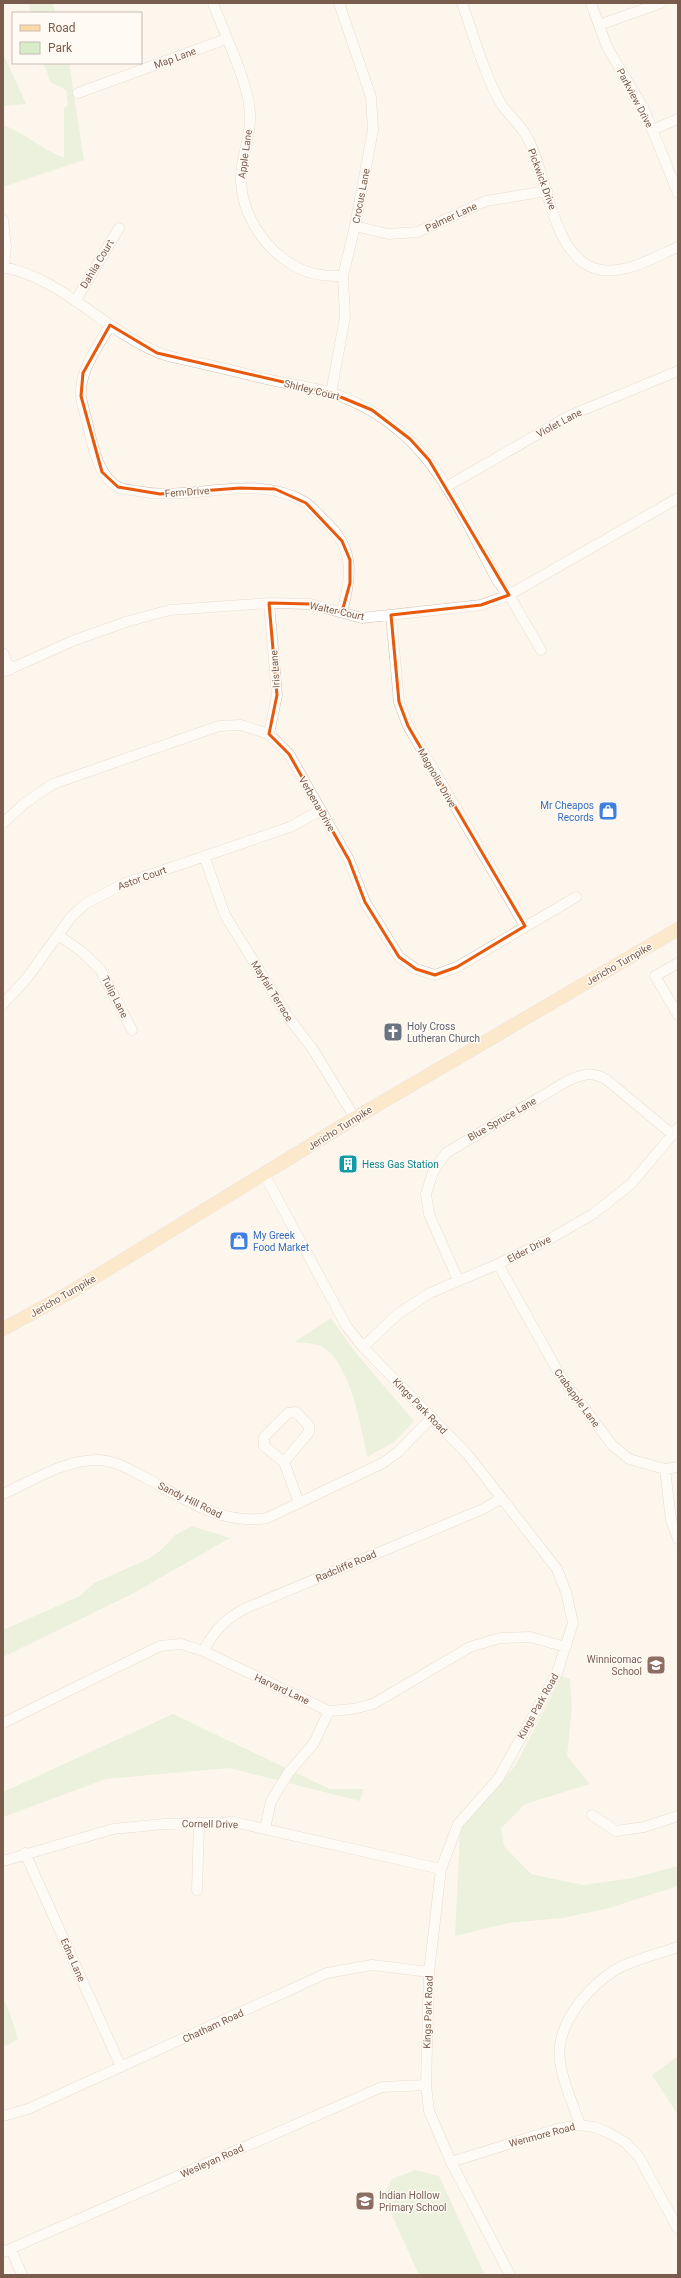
<svg xmlns="http://www.w3.org/2000/svg" width="681" height="2278" font-family="Roboto,sans-serif">
<rect width="100%" height="100%" fill="#fdf6ec"/>
<path fill="#d8ecc9" d="M 28,3 L 53,3 L 56,13 L 31,13 Z
M 3,53 L 26,104 L 3,106 Z
M 44,63 L 69,63 L 84,160 L 3,187 L 3,125 C 25,133 42,149 64,158 L 64,108 L 68,105 L 66,90 L 50,82 Z
M 331,1318 L 356,1353 L 414,1421 L 394,1442 L 367,1457 C 362,1429 350,1364 324,1348 C 318,1343 303,1343 294,1342 Z
M 192,1526 L 230,1538 L 132,1594 L 3,1657 L 3,1630 L 80,1596 L 94,1583 L 148,1559 L 161,1550 L 175,1535 Z
M 562,1676 L 570,1679 L 572,1708 L 567,1756 L 590,1784 L 525,1804 L 501,1828 L 504,1846 L 531,1874 L 583,1885 L 633,1878 L 678,1866 L 678,1886 L 609,1908 L 563,1918 L 509,1923 L 455,1936 L 460,1830 L 515,1766 Z
M 173,1714 L 330,1789 L 364,1789 L 360,1801 L 229,1768 L 106,1779 L 3,1817 L 3,1792 Z
M 3,1998 L 10,2013 L 18,2039 L 6,2046 L 3,2045 Z
M 678,2056 L 678,2115 L 652,2075 Z
M 415,2170 L 439,2176 L 485,2275 L 419,2275 L 383,2196 L 392,2179 Z"/>
<g fill="none" stroke-linecap="round" stroke-linejoin="round">
<defs>
<path id="minor" d="M 213,3 C 224,33 248,82 250,112 C 252,136 240,158 241,181 C 242,223 279,270 322,275 C 329,276 336,276 343,276
M 462,3 C 474,36 483,71 500,102 C 507,114 519,123 526,135 C 547,171 550,246 589,266 C 618,280 652,258 678,247
M 591,3 L 607,47 L 643,107 L 678,193
M 599,25 L 661,3
M 78,93 L 226,39
M 652,130 L 678,119
M 3,220 L 6,246 L 4,267
M 355,226 L 388,234 L 418,232 L 486,201 L 547,191
M 3,267 C 62,278 104,330 157,352 C 167,357 179,358 190,361 C 214,366 238,372 262,378 C 285,384 310,386 332,393 C 428,426 454,500 498,582 L 509,595 L 541,650
M 76,300 L 119,228
M 110,325 C 98,347 79,370 81,397 C 83,409 88,422 90,435 C 95,453 100,477 118,487 C 127,491 141,491 151,493 C 202,498 257,474 305,502 C 312,507 319,515 325,521 C 355,549 352,575 342,612
M 331,393 L 345,317 L 343,276 L 355,226 L 373,130 L 371,97 L 339,3
M 446,487 L 571,415 L 678,371
M 269,603 L 277,695 L 269,734
M 391,615 L 399,702 L 408,726 L 525,926
M 3,653 L 10,670
M 3,672 L 75,640 L 129,621 L 170,610 L 269,603 L 310,604 L 362,618 L 481,605 L 509,595 L 678,498
M 3,823 L 25,803 L 53,784 L 219,726 L 241,725 L 269,734 L 289,754 L 349,860 L 365,902 L 399,957 L 416,969 L 435,975 L 457,967 L 576,897
M 204,856 L 225,915 L 288,1017 L 312,1048 L 355,1118
M 58,935 L 82,952 L 100,969 L 132,1030
M 678,963 L 655,976 L 678,1015
M 3,1004 L 27,978 L 71,917 L 85,904 L 123,884 L 290,827 L 321,810
M 264,1174 L 347,1327 L 363,1347 L 468,1455 L 557,1569 L 566,1592 L 573,1623 L 557,1673 L 498,1779 L 458,1824 L 441,1869 L 429,1972 L 426,2085 L 429,2111 L 451,2162 L 510,2275
M 498,1264 L 561,1377 L 612,1445 L 629,1459 L 665,1469 L 678,1467
M 458,1280 L 429,1214 L 426,1194 L 433,1172 L 446,1153 L 569,1080 C 585,1074 591,1071 607,1080 L 673,1135
M 363,1347 L 398,1314 L 430,1293 L 498,1264 L 548,1240 L 593,1214 L 631,1184 L 678,1128
M 284,1462 L 264,1446 L 264,1437 L 288,1413 L 296,1412 L 309,1426 L 309,1432 L 284,1462 L 299,1503
M 665,1469 L 671,1520 L 678,1539
M 3,1494 C 32,1481 64,1460 97,1460 C 113,1460 127,1468 140,1475 C 181,1496 219,1526 267,1518 L 383,1463 L 398,1452 L 431,1418
M 203,1651 C 215,1630 223,1621 244,1609 L 483,1509 L 502,1498
M 3,1723 L 160,1646 L 181,1644 L 203,1651 L 329,1711 L 353,1709 L 373,1704 L 470,1647 L 500,1638 L 530,1637 L 566,1647
M 592,1815 L 616,1831 L 644,1827 L 678,1816
M 265,1829 L 271,1801 L 289,1772 L 314,1743 L 329,1711
M 25,1853 L 121,2067
M 3,1861 L 113,1829 L 164,1824 L 234,1822 L 441,1869
M 197,1890 L 199,1823
M 3,2116 L 28,2109 L 327,1973 L 372,1965 L 429,1972
M 580,2125 C 573,2103 556,2068 560,2045 C 564,2016 590,1986 615,1970 C 629,1961 661,1953 678,1947
M 451,2162 L 557,2129 L 580,2125 L 594,2127 L 609,2133 L 626,2143 L 639,2157 L 678,2229
M 11,2249 L 22,2275
M 3,2252 L 382,2087 L 426,2085"/>
<path id="major" d="M 3,1329 L 69,1293 L 355,1118 L 678,929"/>
</defs>
<use href="#minor" stroke="#d1beb0" stroke-width="11"/>
<use href="#major" stroke="#dad1cd" stroke-width="14"/>
<use href="#minor" stroke="#fff" stroke-width="10"/>
<use href="#major" stroke="#fbd9a5" stroke-width="13"/>
</g>
<path d="M0 0H681V2278H0ZM 110,325 L 157,353 L 331,393 L 372,410 L 410,439 L 429,460 L 509,595 L 481,605 L 391,615 L 399,702 L 408,726 L 525,926 L 457,967 L 435,975 L 416,969 L 399,957 L 365,902 L 349,860 L 289,754 L 269,734 L 277,695 L 269,603 L 310,604 L 342,612 L 350,583 L 350,560 L 342,541 L 306,503 L 275,489 L 240,488 L 160,494 L 118,487 L 102,472 L 81,396 L 83,373 Z" fill="#fdf6ec" fill-opacity=".55" fill-rule="evenodd"/>
<path fill="none" stroke="#e8590c" stroke-width="3" stroke-linejoin="round" d="M 110,325 L 157,353 L 331,393 L 372,410 L 410,439 L 429,460 L 509,595 L 481,605 L 391,615 L 399,702 L 408,726 L 525,926 L 457,967 L 435,975 L 416,969 L 399,957 L 365,902 L 349,860 L 289,754 L 269,734 L 277,695 L 269,603 L 310,604 L 342,612 L 350,583 L 350,560 L 342,541 L 306,503 L 275,489 L 240,488 L 160,494 L 118,487 L 102,472 L 81,396 L 83,373 Z"/>
<defs>
<symbol id="shop-square" viewBox="-11 -11 22 22"><rect x="-9" y="-9" width="18" height="18" rx="4" fill="#3f7fe0" stroke="#fffaf3"/><path d="M-5-2.5h2.3a2.7 3.5 0 0 1 5.4 0H5L5.5 6h-11ZM-1.5-2.5h3a1.5 2.3 0 0 0-3 0Z" fill="#fff"/></symbol>
<symbol id="church-square" viewBox="-11 -11 22 22"><rect x="-9" y="-9" width="18" height="18" rx="4" fill="#6b7280" stroke="#fffaf3"/><path d="M-1.2-6h2.4v3.5h3.3v2.4h-3.3V6h-2.4V-.1h-3.3v-2.4h3.3Z" fill="#fff"/></symbol>
<symbol id="building-square" viewBox="-11 -11 22 22"><rect x="-9" y="-9" width="18" height="18" rx="4" fill="#0f9aa8" stroke="#fffaf3"/><path d="M-4-6H4V6H1V3H-1V6H-4ZM-2.5-4.3h1.7v1.8h-1.7ZM.8-4.3h1.7v1.8H.8ZM-2.5-1h1.7V.8h-1.7ZM.8-1h1.7V.8H.8Z" fill="#fff"/></symbol>
<symbol id="school-square" viewBox="-11 -11 22 22"><rect x="-9" y="-9" width="18" height="18" rx="4" fill="#8d6e63" stroke="#fffaf3"/><path d="M0-5L7-2L0 1L-7-2ZM-4 1L0 2.5L4 1V4Q0 6-4 4Z" fill="#fff"/></symbol>
</defs>
<g fill-rule="evenodd">
<use href="#shop-square" x="597" y="800" width="22" height="22"/>
<use href="#church-square" x="382" y="1021" width="22" height="22"/>
<use href="#building-square" x="337" y="1153" width="22" height="22"/>
<use href="#shop-square" x="228" y="1230" width="22" height="22"/>
<use href="#school-square" x="645" y="1654" width="22" height="22"/>
<use href="#school-square" x="354" y="2190" width="22" height="22"/>
</g>
<g text-anchor="middle" dominant-baseline="central" stroke-width="3" stroke-linejoin="round" paint-order="stroke">
<g font-size="10" fill="#7a5c4d" stroke="#fffaf3">
<text transform="translate(175 58) rotate(-20)">Map Lane</text>
<text transform="translate(635 98) rotate(62)">Parkview Drive</text>
<text transform="translate(245 154) rotate(-82)">Apple Lane</text>
<text transform="translate(542 179) rotate(70)">Pickwick Drive</text>
<text transform="translate(361 196) rotate(-79)">Crocus Lane</text>
<text transform="translate(451 217) rotate(-25)">Palmer Lane</text>
<text transform="translate(97 264) rotate(-59)">Dahlia Court</text>
<text transform="translate(312 390) rotate(14)">Shirley Court</text>
<text transform="translate(559 423) rotate(-28)">Violet Lane</text>
<text transform="translate(187 492) rotate(-4)">Fern Drive</text>
<text transform="translate(337 611) rotate(12)">Walter Court</text>
<text transform="translate(275 669) rotate(-94)">Iris Lane</text>
<text transform="translate(437 778) rotate(60)">Magnolia Drive</text>
<text transform="translate(317 804) rotate(60)">Verbena Drive</text>
<text transform="translate(142 878) rotate(-20)">Astor Court</text>
<text transform="translate(619 964) rotate(-30)">Jericho Turnpike</text>
<text transform="translate(272 991) rotate(58)">Mayfair Terrace</text>
<text transform="translate(115 997) rotate(63)">Tulip Lane</text>
<text transform="translate(502 1119) rotate(-30)">Blue Spruce Lane</text>
<text transform="translate(340 1128) rotate(-32)">Jericho Turnpike</text>
<text transform="translate(529 1249) rotate(-27)">Elder Drive</text>
<text transform="translate(63 1296) rotate(-30)">Jericho Turnpike</text>
<text transform="translate(577 1398) rotate(54)">Crabapple Lane</text>
<text transform="translate(420 1406) rotate(46)">Kings Park Road</text>
<text transform="translate(190 1500) rotate(26)">Sandy Hill Road</text>
<text transform="translate(346 1566) rotate(-23)">Radcliffe Road</text>
<text transform="translate(282 1689) rotate(25)">Harvard Lane</text>
<text transform="translate(538 1706) rotate(-61)">Kings Park Road</text>
<text transform="translate(210 1824) rotate(1)">Cornell Drive</text>
<text transform="translate(73 1960) rotate(66)">Edna Lane</text>
<text transform="translate(428 2012) rotate(-88)">Kings Park Road</text>
<text transform="translate(213 2026) rotate(-25)">Chatham Road</text>
<text transform="translate(542 2135) rotate(-15)">Wenmore Road</text>
<text transform="translate(212 2161) rotate(-24)">Wesleyan Road</text>
</g>
<g font-size="10" fill="#366cbe" stroke="#fffaf3" text-anchor="end">
<text x="594" y="805">Mr Cheapos<tspan x="594" dy="12">Records</tspan></text>
<text x="253" y="1235" text-anchor="start">My Greek<tspan x="253" dy="12">Food Market</tspan></text>
</g>
<g font-size="10" fill="#5b616d" stroke="#fffaf3" text-anchor="start">
<text x="407" y="1026">Holy Cross<tspan x="407" dy="12">Lutheran Church</tspan></text>
</g>
<g font-size="10" fill="#0d838f" stroke="#fffaf3" text-anchor="start">
<text x="362" y="1164">Hess Gas Station</text>
</g>
<g font-size="10" fill="#785e54" stroke="#fffaf3" text-anchor="end">
<text x="642" y="1659">Winnicomac<tspan x="642" dy="12">School</tspan></text>
<text x="379" y="2195" text-anchor="start">Indian Hollow<tspan x="379" dy="12">Primary School</tspan></text>
</g>
</g>
<rect width="681" height="2278" fill="none" stroke="#7a5c4d" stroke-width="8"/>
<rect x="12" y="12" width="130" height="52" fill="#fffaf3" stroke="#cabbb1"/>
<rect x="20" y="25" width="20" height="6" fill="#fbd9a5" stroke="#cabbb1"/>
<text x="48" y="32" font-size="12" fill="#7a5c4d">Road</text>
<rect x="20" y="42" width="20" height="12" fill="#d8ecc9" stroke="#cabbb1"/>
<text x="48" y="52" font-size="12" fill="#7a5c4d">Park</text>
</svg>
